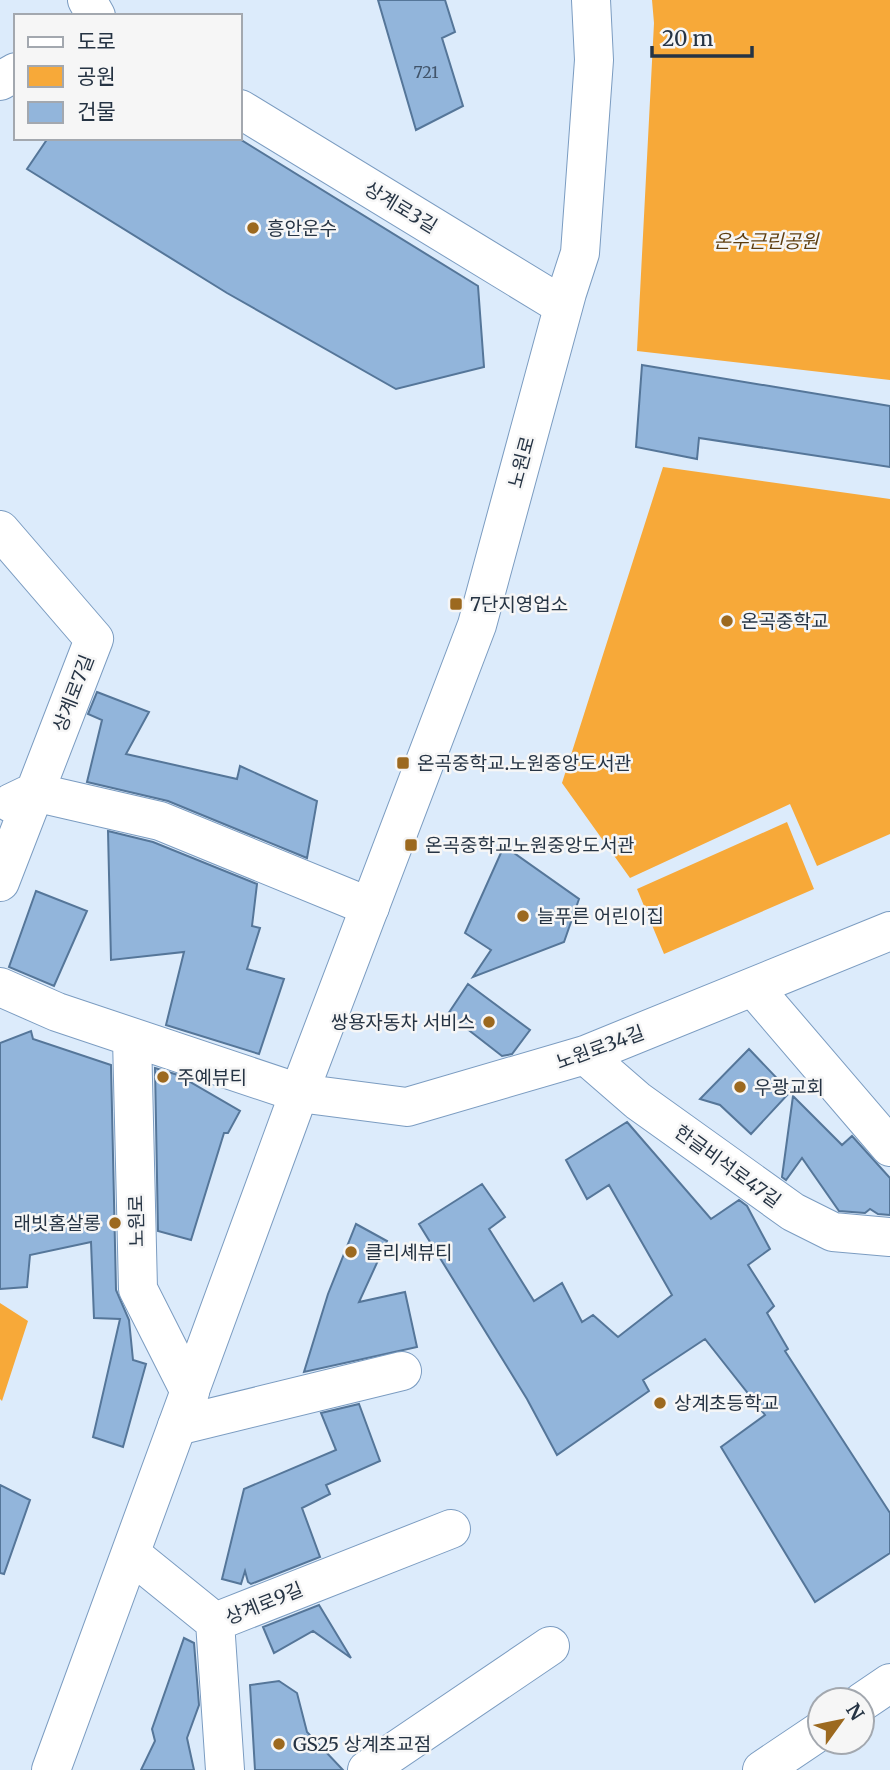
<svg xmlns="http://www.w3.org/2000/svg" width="890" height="1770" font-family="Merriweather,'Noto Sans KR',serif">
<rect width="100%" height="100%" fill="#dcebfb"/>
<path fill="#f7a939" d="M 652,0 L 890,0 L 890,380 L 637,351 L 654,23 Z
M 663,467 L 890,499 L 890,834 L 817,866 L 790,804 L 630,878 L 562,783 Z
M 787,822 L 814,889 L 664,954 L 637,889 Z
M 0,1303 L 28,1321 L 2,1401 L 0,1399 Z"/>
<path fill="#92b5db" stroke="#557699" stroke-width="2" d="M 378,0 L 445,0 L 455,32 L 442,38 L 463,106 L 416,130 Z
M 48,138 L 238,138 L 478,286 L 484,367 L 396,389 L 227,293 L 27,169 Z
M 642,365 L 890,406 L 890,467 L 699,438 L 697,459 L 636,447 Z
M 97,692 L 149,712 L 126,754 L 237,779 L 240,766 L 317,801 L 307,858 L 168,801 L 87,782 L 102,720 L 88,714 Z
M 108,831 L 153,842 L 257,884 L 252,926 L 260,928 L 247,969 L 284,979 L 259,1054 L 166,1025 L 184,952 L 111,960 Z
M 504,846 L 579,899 L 564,942 L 473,977 L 491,950 L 465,933 Z
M 36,891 L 87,911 L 54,986 L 9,967 Z
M 468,984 L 530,1030 L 512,1054 L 502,1056 L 448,1014 Z
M 31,1031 L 33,1039 L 111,1065 L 116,1290 L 129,1320 L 133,1360 L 146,1364 L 123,1447 L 93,1437 L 120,1319 L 94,1318 L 91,1242 L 30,1255 L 27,1287 L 0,1289 L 0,1043 Z
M 749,1049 L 790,1092 L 751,1134 L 720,1105 L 700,1099 Z
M 155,1068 L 178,1075 L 240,1111 L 228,1133 L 224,1133 L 191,1240 L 158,1231 Z
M 793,1096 L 842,1145 L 852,1136 L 890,1178 L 890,1215 L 878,1214 L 870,1209 L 865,1213 L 839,1211 L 802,1158 L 786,1180 L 782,1177 Z
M 627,1122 L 711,1219 L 739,1200 L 747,1206 L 770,1249 L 748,1265 L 774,1306 L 767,1313 L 788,1349 L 785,1351 L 890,1513 L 890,1553 L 815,1602 L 721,1447 L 765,1415 L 705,1339 L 643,1380 L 649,1391 L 557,1455 L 527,1399 L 419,1224 L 482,1184 L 505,1217 L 489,1229 L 534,1301 L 562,1283 L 582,1322 L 593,1315 L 618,1337 L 672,1295 L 609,1185 L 587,1199 L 566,1160 Z
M 356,1224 L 387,1241 L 359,1302 L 405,1292 L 417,1347 L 304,1372 L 328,1294 Z
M 359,1404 L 380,1461 L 326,1485 L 330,1494 L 302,1508 L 320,1557 L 251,1584 L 248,1582 L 245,1571 L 241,1584 L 222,1579 L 244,1489 L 336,1450 L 321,1413 Z
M 0,1485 L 30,1500 L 4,1574 L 0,1573 Z
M 319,1605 L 351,1658 L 313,1631 L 274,1653 L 263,1627 Z
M 184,1638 L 194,1643 L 199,1705 L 187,1738 L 194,1770 L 141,1770 L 155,1741 L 152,1729 Z
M 279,1681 L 297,1693 L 307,1732 L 343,1770 L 255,1770 L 250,1685 Z"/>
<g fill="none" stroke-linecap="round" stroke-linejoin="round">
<defs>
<path id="minor" d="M 87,0 L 96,16
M 0,81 L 16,72
M 240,109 L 563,306
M 0,530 L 94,639 L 0,882
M 11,803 L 34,792 L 160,821 L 370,907
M 0,987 L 57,1012 L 299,1093 L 407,1107 L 585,1055 L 890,931
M 753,987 L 890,1147
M 132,1038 L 138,1289 L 190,1392
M 585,1055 L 638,1101 L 793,1212 L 833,1232 L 890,1237
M 177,1426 L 402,1371
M 131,1554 L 215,1622
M 862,1702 L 890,1683
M 225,1770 L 215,1622 L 451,1529
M 367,1770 L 550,1646
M 762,1770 L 820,1731"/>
<path id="major" d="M 51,1770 L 299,1093 L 477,625 L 567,293 L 580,253 L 594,60 L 591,0"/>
</defs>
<use href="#minor" stroke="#7b9cc1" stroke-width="40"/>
<use href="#major" stroke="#7b9cc1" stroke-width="40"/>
<use href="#minor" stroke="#fff" stroke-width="38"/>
<use href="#major" stroke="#fff" stroke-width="38"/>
</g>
<g fill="#9c691f" stroke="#f6f6f6" stroke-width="2.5">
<circle cx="253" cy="228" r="7"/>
<rect x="449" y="597" width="14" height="14" rx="3.5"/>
<circle cx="727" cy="621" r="7"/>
<rect x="396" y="756" width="14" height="14" rx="3.5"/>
<rect x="404" y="838" width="14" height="14" rx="3.5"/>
<circle cx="523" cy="916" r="7"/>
<circle cx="489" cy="1022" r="7"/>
<circle cx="163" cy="1077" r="7"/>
<circle cx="740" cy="1087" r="7"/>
<circle cx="115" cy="1223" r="7"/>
<circle cx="351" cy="1252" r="7"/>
<circle cx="660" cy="1403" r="7"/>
<circle cx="279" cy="1744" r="7"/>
</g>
<g text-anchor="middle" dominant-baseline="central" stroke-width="5" stroke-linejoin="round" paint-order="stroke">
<g font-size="16" fill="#41546a">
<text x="426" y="72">721</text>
</g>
<g font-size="19" fill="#263444" stroke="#f6f6f6">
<text transform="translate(401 207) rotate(31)">상계로3길</text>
<text transform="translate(521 462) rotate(-75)">노원로</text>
<text transform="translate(73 693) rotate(-69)">상계로7길</text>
<text transform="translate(600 1047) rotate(-20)">노원로34길</text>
<text transform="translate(728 1166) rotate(36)">한글비석로47길</text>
<text transform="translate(136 1221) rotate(-91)">노원로</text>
<text transform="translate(264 1603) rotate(-22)">상계로9길</text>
</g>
<g font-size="19" fill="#263444" stroke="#f6f6f6" text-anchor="start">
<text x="267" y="228">흥안운수</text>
<text x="470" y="604">7단지영업소</text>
<text x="741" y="621">온곡중학교</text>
<text x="417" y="763">온곡중학교.노원중앙도서관</text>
<text x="425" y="845">온곡중학교노원중앙도서관</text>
<text x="537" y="916">늘푸른 어린이집</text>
<text x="475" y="1022" text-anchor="end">쌍용자동차 서비스</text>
<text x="177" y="1077">주예뷰티</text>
<text x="754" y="1087">우광교회</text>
<text x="101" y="1223" text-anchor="end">래빗홈살롱</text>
<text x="365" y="1252">클리셰뷰티</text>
<text x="674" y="1403">상계초등학교</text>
<text x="293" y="1744">GS25 상계초교점</text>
</g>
<g font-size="19" font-style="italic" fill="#5e3e0f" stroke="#f6f6f6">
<text x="766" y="241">온수근린공원</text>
</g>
</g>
<rect x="14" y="14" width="228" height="126" fill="#f6f6f6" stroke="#a3a8af" stroke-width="2"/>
<rect x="28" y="37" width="35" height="10" fill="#ffffff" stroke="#a3a8af" stroke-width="2"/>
<text x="77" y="49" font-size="21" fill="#263444">도로</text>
<rect x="28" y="66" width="35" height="21" fill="#f7a939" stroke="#a3a8af" stroke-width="2"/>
<text x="77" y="84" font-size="21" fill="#263444">공원</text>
<rect x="28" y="102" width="35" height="21" fill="#92b5db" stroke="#a3a8af" stroke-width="2"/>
<text x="77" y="119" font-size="21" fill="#263444">건물</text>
<g transform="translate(841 1721) rotate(57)"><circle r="33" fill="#f6f6f6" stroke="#a3a8af" stroke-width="2"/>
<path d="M0-5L12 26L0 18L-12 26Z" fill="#9c691f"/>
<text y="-10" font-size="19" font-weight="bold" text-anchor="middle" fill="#263444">N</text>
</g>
<path d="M652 46v10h100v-10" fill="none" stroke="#263444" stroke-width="3.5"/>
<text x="662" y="46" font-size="21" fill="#263444" stroke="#f6f6f6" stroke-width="5" paint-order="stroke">20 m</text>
</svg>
